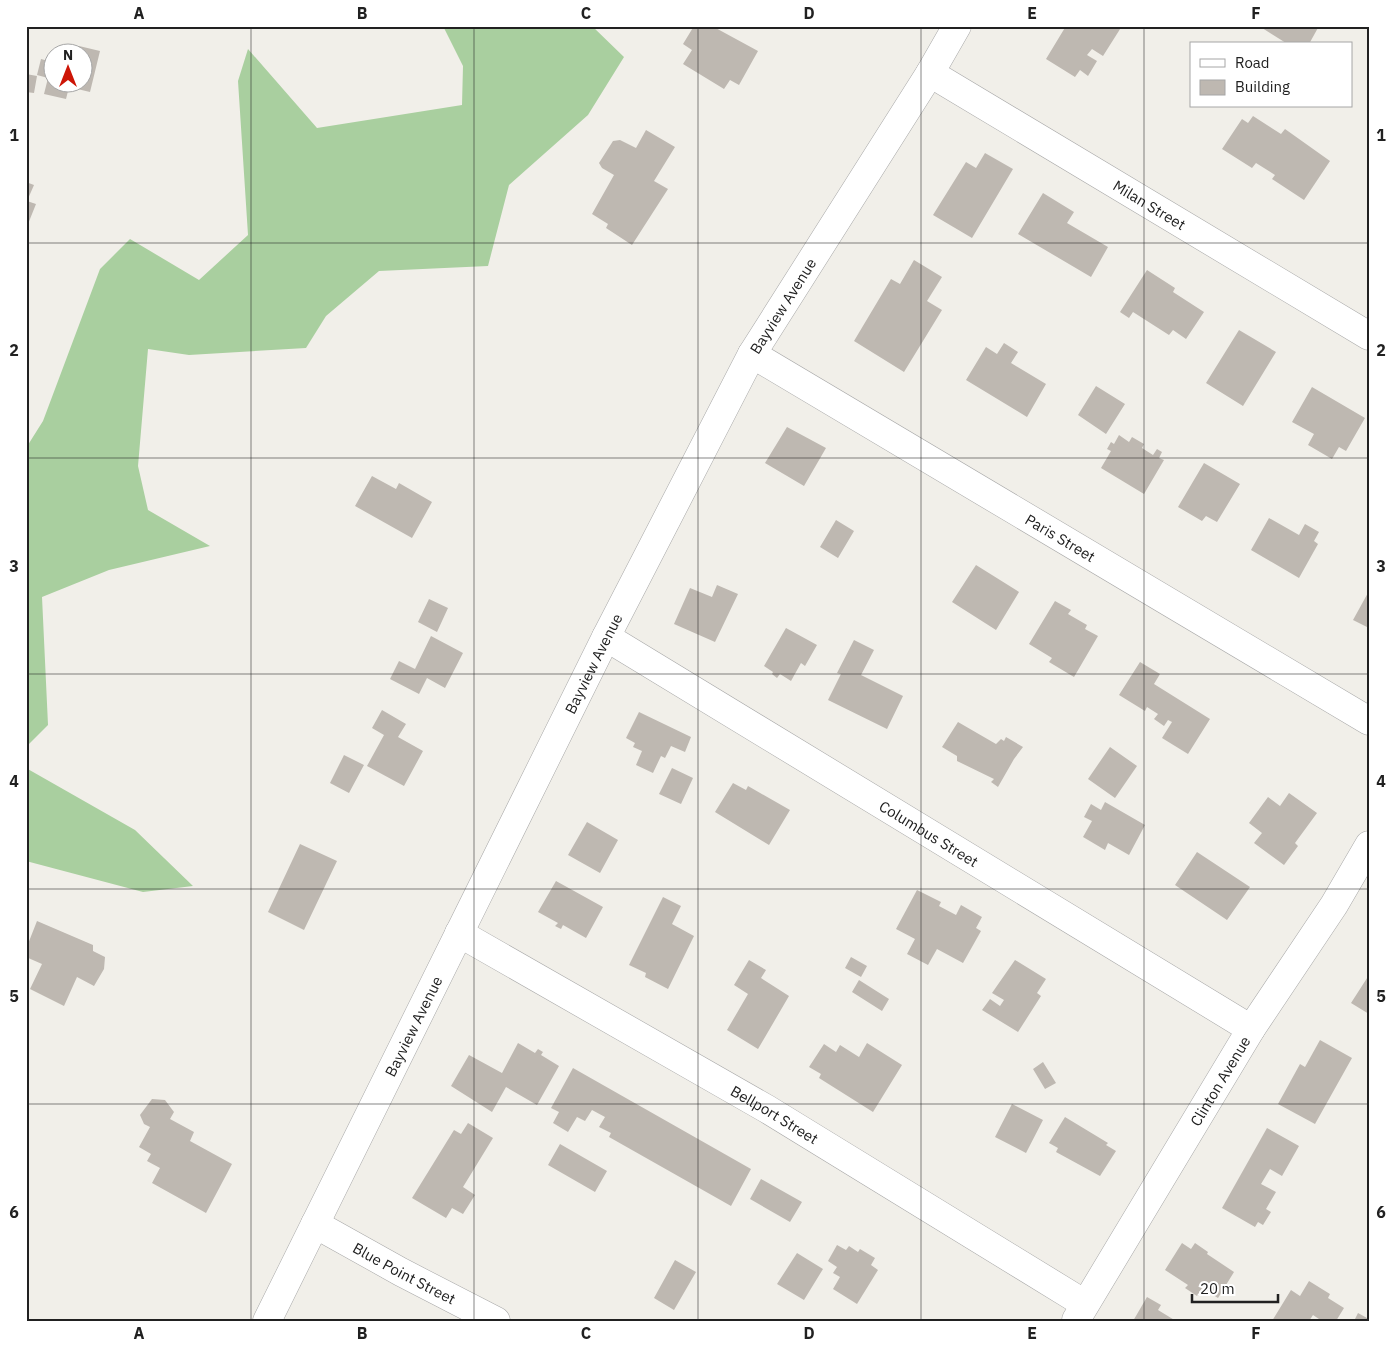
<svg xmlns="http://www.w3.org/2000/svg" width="1395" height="1347" font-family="'IBM Plex Sans',sans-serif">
<rect width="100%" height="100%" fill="#f1efe9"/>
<path fill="#a9cf9f" d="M 443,26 L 592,26 L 624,57 L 588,115 L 509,185 L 488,266 L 379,271 L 326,316 L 306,348 L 189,355 L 148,349 L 138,466 L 148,510 L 210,546 L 109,570 L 42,597 L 48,725 L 26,747 L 26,448 L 43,421 L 100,269 L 130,239 L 199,280 L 248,235 L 238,81 L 248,49 L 317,128 L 462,105 L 463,66 Z
M 26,768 L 135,830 L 193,886 L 143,892 L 26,861 Z"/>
<path fill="#beb8b1" d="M 694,26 L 712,26 L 758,51 L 739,85 L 730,80 L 724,89 L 683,64 L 692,50 L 683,44 Z
M 1066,26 L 1122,26 L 1103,56 L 1092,49 L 1087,55 L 1097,61 L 1088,76 L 1080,70 L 1075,77 L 1046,59 Z
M 1259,26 L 1319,26 L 1309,44 L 1286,43 Z
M 79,46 L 100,51 L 90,92 L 69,87 L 66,99 L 44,94 L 48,78 L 37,75 L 41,59 L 52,62 L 52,82 L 82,82 L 82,52 L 78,52 Z
M 26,74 L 37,76 L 34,93 L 26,92 Z
M 1253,116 L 1281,134 L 1285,129 L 1330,161 L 1304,200 L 1272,179 L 1275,175 L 1256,163 L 1252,168 L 1222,149 L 1242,119 L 1248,123 Z
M 646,130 L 675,147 L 654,181 L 668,189 L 632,245 L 606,228 L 608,224 L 592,214 L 614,175 L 602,168 L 599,163 L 613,141 L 620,140 L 636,148 Z
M 985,153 L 1013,169 L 972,238 L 933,215 L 966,162 L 976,168 Z
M 26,182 L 34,185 L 27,201 L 36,204 L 28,224 L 26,223 Z
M 1043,193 L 1074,212 L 1067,223 L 1108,247 L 1091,277 L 1018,234 Z
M 914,260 L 942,277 L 927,301 L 942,310 L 904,372 L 854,341 L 891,279 L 900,284 Z
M 1147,270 L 1175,288 L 1173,292 L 1204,312 L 1186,339 L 1173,330 L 1169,335 L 1133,312 L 1129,318 L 1120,312 Z
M 1239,330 L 1276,352 L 1243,406 L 1206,383 Z
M 1004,343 L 1018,352 L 1011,363 L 1046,384 L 1027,417 L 966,380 L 986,347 L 997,354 Z
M 1096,386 L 1125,404 L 1106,434 L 1078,415 Z
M 1312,387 L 1365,418 L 1346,451 L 1339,447 L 1332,459 L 1308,445 L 1314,434 L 1292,422 Z
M 787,427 L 826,448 L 804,486 L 765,463 Z
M 1119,435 L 1129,442 L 1132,437 L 1144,444 L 1142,448 L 1153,455 L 1157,449 L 1162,452 L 1159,458 L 1164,460 L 1144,494 L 1101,468 L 1111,451 L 1107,449 L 1111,442 L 1114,444 Z
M 1204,463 L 1240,484 L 1217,522 L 1206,516 L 1202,521 L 1178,507 Z
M 372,476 L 396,489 L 399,483 L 432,502 L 412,538 L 355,506 Z
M 1269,518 L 1299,535 L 1305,524 L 1319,532 L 1314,541 L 1318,544 L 1299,578 L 1251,550 Z
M 836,520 L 854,531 L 838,558 L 820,547 Z
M 976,565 L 1019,592 L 996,630 L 952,602 Z
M 717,585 L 738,594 L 715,642 L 674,624 L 690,588 L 712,597 Z
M 1369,591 L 1369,628 L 1353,620 Z
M 429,599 L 448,608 L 437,632 L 418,622 Z
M 1055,601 L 1071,610 L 1068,614 L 1087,625 L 1085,629 L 1098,636 L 1074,677 L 1049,662 L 1052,658 L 1029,644 Z
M 786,628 L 817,645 L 805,666 L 801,663 L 791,681 L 780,674 L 777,678 L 772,674 L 773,672 L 764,666 Z
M 431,636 L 463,653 L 445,688 L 427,678 L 419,694 L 390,679 L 399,661 L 415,669 Z
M 854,640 L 874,650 L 861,675 L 903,696 L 887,729 L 828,700 L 841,674 L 837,673 Z
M 1140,662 L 1160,674 L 1154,684 L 1210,719 L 1188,754 L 1162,738 L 1172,722 L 1168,720 L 1164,726 L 1154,719 L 1158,714 L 1147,707 L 1145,711 L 1119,695 Z
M 382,710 L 406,724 L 398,737 L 423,751 L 404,786 L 367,766 L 384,735 L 372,728 Z
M 639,712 L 691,737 L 685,752 L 671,746 L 665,758 L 661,756 L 653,773 L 636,765 L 642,751 L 633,747 L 635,743 L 626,738 Z
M 958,722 L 996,744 L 1001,739 L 1004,741 L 1006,737 L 1023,747 L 1014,759 L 998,787 L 991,782 L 994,779 L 957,761 L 957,756 L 942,747 Z
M 1110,747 L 1137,766 L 1115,798 L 1088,779 Z
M 344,755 L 364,765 L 349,793 L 330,783 Z
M 672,768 L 693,778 L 681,804 L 659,794 Z
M 733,783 L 746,790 L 748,786 L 790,810 L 769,845 L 715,812 Z
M 1289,793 L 1317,813 L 1295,843 L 1298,846 L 1284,865 L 1254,843 L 1262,833 L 1249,823 L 1268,797 L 1280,806 Z
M 1105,802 L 1145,825 L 1129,855 L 1108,843 L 1105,850 L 1083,837 L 1092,821 L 1084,817 L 1091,804 L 1101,810 Z
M 587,822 L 618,840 L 600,873 L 568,855 Z
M 300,844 L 337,861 L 304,930 L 268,912 Z
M 1197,852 L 1250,887 L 1227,920 L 1175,885 Z
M 556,881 L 603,907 L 586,938 L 563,925 L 561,929 L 555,926 L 558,923 L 538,912 Z
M 917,890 L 941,902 L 939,906 L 956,915 L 961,905 L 982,917 L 976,928 L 981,931 L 963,963 L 937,949 L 928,965 L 907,954 L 915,939 L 896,929 Z
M 663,897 L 681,906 L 672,924 L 694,936 L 668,989 L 645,977 L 646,973 L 629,965 Z
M 37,921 L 93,945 L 93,951 L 105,957 L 104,969 L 94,986 L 77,977 L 64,1006 L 30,989 L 42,964 L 26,957 L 26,949 Z
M 851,957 L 867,966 L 861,977 L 845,968 Z
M 749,960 L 766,970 L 761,978 L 789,996 L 758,1049 L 727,1030 L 748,994 L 734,985 Z
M 1015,960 L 1046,979 L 1037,993 L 1041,996 L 1018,1032 L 982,1010 L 990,999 L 1000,1006 L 1004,1000 L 992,993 Z
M 1369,975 L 1369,1014 L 1351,1003 Z
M 859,980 L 889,999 L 882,1011 L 852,992 Z
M 1320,1040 L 1352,1058 L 1315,1124 L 1278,1104 L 1300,1064 L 1305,1067 Z
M 518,1043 L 535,1053 L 538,1049 L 543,1052 L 541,1055 L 559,1066 L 537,1105 L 506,1087 L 492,1112 L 451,1086 L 469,1055 L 502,1073 Z
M 867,1043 L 902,1065 L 873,1112 L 819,1078 L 821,1074 L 809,1067 L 824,1044 L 836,1052 L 840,1045 L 859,1057 Z
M 1043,1062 L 1056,1083 L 1045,1089 L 1033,1069 Z
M 573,1068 L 751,1169 L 731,1206 L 609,1137 L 611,1133 L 599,1127 L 605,1117 L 592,1110 L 585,1121 L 577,1117 L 568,1132 L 553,1123 L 559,1112 L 551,1108 Z
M 152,1099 L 165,1100 L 174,1112 L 170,1119 L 194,1132 L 190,1141 L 232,1164 L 206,1213 L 152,1183 L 160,1168 L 147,1161 L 151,1154 L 139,1147 L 150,1127 L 144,1124 L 140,1115 Z
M 1012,1104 L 1043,1120 L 1026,1153 L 995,1137 Z
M 1065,1117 L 1108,1143 L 1106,1145 L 1116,1151 L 1100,1176 L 1056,1152 L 1058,1148 L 1049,1143 Z
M 468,1123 L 493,1138 L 463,1187 L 475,1195 L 463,1214 L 452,1208 L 446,1218 L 412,1198 L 454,1130 L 461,1134 Z
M 1267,1128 L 1299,1146 L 1282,1176 L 1270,1169 L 1261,1184 L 1276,1192 L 1266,1209 L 1271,1212 L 1263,1225 L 1258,1222 L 1255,1227 L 1222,1208 Z
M 560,1144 L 607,1171 L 595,1192 L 548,1165 Z
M 761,1179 L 802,1202 L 790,1222 L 750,1199 Z
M 1182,1243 L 1191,1249 L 1195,1243 L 1208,1252 L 1207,1254 L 1234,1272 L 1218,1298 L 1202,1288 L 1197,1296 L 1185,1288 L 1188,1285 L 1165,1270 Z
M 837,1245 L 846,1250 L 849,1246 L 858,1252 L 860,1249 L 875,1258 L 871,1265 L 878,1270 L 857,1304 L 833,1289 L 840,1277 L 833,1273 L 837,1267 L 828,1261 Z
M 797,1253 L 823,1269 L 804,1300 L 777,1284 Z
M 675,1260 L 696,1272 L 674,1310 L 654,1298 Z
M 1309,1281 L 1330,1294 L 1328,1298 L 1344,1308 L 1336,1321 L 1322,1321 L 1313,1315 L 1309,1321 L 1272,1321 L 1291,1290 L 1300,1296 Z
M 1147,1297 L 1161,1305 L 1158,1310 L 1176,1321 L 1133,1321 Z
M 1358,1313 L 1367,1318 L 1369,1315 L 1369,1321 L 1354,1321 Z"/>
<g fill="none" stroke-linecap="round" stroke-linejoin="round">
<defs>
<g id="street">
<path id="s1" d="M 930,73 L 1369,336"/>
<path id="s2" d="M 752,354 L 1369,721"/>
<path id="s3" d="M 606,637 L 1251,1029"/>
<path id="s4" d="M 459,933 L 767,1109 L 1085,1304"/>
<path id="s5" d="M 315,1224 L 401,1272 L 496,1321"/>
<path id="s6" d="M 1076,1320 L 1251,1029 L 1334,905 L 1369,845"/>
<path id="s7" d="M 267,1321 L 606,637 L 752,354 L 930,73 L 957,26"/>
</g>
</defs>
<use href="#street" stroke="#a8a8a8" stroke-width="29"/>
<use href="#street" stroke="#fff" stroke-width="28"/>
</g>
<path fill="none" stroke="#212121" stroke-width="1" stroke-opacity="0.55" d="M 251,26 L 251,1321M 474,26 L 474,1321M 698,26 L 698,1321M 921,26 L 921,1321M 1144,26 L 1144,1321M 26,243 L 1369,243M 26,458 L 1369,458M 26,674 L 1369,674M 26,889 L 1369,889M 26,1104 L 1369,1104"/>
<g text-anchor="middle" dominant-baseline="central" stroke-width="4.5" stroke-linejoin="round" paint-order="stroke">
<g font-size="15" fill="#212121" stroke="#fff">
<text stroke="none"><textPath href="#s1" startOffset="256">Milan Street</textPath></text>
<text stroke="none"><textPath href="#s7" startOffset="1139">Bayview Avenue</textPath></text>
<text stroke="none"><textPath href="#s2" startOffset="359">Paris Street</textPath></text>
<text stroke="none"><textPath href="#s7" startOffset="734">Bayview Avenue</textPath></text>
<text stroke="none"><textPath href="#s3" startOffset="378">Columbus Street</textPath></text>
<text stroke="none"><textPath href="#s7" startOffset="329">Bayview Avenue</textPath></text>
<text stroke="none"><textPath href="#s6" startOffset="279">Clinton Avenue</textPath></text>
<text stroke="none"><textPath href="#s4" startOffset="364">Bellport Street</textPath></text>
<text stroke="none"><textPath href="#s5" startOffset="102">Blue Point Street</textPath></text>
</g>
</g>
<rect width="1395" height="1347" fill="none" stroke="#ffffff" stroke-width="55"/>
<rect x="1190" y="42" width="162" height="65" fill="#ffffff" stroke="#a6a6a6"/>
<rect x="1200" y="59" width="25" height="8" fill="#ffffff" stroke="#a6a6a6"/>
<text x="1235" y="68" font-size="15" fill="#212121">Road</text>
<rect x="1200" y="80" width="25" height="15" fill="#beb8b1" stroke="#a6a6a6"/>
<text x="1235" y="92" font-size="15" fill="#212121">Building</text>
<g transform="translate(68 68)"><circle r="24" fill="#ffffff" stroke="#a6a6a6"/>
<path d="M0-4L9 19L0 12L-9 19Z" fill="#cd1506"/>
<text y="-8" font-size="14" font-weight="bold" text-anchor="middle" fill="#212121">N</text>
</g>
<path d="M1192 1294v8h86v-8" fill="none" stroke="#212121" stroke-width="2.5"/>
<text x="1200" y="1294" font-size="15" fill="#212121" stroke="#ffffff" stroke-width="4" paint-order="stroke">20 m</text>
<rect x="28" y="28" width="1340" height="1292" fill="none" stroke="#212121" stroke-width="2"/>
<g font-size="16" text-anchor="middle" font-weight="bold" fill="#212121">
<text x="139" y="19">A</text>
<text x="362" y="19">B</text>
<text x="586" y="19">C</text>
<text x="809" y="19">D</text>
<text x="1032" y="19">E</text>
<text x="1256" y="19">F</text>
<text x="14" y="141">1</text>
<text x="1381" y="141">1</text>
<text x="14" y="356">2</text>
<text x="1381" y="356">2</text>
<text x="14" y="572">3</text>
<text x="1381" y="572">3</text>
<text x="14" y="787">4</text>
<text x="1381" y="787">4</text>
<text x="14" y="1002">5</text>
<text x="1381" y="1002">5</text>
<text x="14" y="1218">6</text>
<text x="1381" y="1218">6</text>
<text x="139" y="1339">A</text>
<text x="362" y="1339">B</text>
<text x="586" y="1339">C</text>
<text x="809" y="1339">D</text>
<text x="1032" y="1339">E</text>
<text x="1256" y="1339">F</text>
</g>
</svg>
